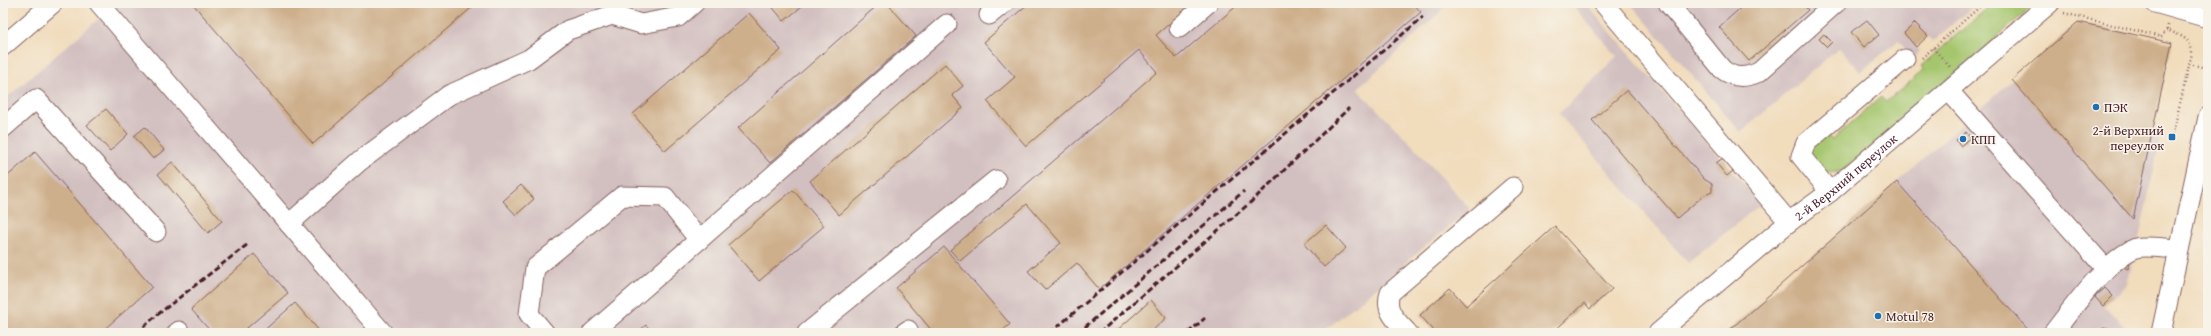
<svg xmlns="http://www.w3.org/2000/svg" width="2211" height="336" font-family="'Gentium Book Plus',serif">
<rect width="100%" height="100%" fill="#f7f3e8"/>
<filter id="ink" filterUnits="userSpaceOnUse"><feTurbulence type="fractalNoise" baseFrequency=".025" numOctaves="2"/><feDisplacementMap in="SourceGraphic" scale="8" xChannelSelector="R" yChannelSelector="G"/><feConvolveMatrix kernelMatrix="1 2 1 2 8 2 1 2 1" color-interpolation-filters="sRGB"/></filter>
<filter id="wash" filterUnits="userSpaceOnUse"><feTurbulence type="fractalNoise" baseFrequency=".012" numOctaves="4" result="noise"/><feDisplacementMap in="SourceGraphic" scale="16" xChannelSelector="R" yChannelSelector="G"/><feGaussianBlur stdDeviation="0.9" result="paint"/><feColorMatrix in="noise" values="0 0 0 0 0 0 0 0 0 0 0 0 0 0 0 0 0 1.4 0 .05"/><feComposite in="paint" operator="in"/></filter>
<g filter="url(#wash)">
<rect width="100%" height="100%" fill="#f1dcbc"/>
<path fill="#d2bfc0" d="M 117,3 L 1450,3 L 1357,89 L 1413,146 L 1470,209 L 1322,333 L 3,333 L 3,101 Z
M 1570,3 L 1585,3 L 1761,204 L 1688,263 L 1559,114 L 1617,56 Z
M 1630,3 L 1977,3 L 1932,42 L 1915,23 L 1904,33 L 1920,51 L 1914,58 L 1898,41 L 1860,72 L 1839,48 L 1741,132 Z
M 2078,22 L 2172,43 L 2152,134 L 2161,136 L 2137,248 L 2127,284 L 2103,306 L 2126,328 L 2124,333 L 1726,333 Z"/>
<path fill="#a6c66e" stroke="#78724c" d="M 1993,3 L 2036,3 L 1843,171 C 1821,176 1819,168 1805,153 L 1826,134 L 1832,140 L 1881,97 L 1886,102 L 1924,70 L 1921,66 Z"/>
<g id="blocks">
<path fill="#ceaf8b" d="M 194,3 L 477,3 L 313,144 L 193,4 Z
M 769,3 L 806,3 L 784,21 Z
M 880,3 L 887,3 L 916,36 L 770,163 L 738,128 Z
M 1029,3 L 1194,3 L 1156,35 L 1176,58 L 1240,3 L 1413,3 L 1421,12 L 1099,289 L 1077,263 L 1045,290 L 1028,271 L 1061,243 L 1027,204 L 960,261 L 950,250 L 1157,72 L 1139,50 L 1026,146 L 987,101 L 1015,77 L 984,42 Z
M 1746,3 L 1802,3 L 1808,10 L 1749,61 L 1719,27 Z
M 749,13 L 781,50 L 665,151 L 633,114 Z
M 1867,20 L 1879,35 L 1864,47 L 1851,32 Z
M 2078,22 L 2172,43 L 2133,219 L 2012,80 Z
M 1915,23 L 1928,36 L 1916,47 L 1904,33 Z
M 1824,34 L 1832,42 L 1827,47 L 1819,39 Z
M 945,64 L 963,86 L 952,95 L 963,108 L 839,215 L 810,181 Z
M 1627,90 L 1704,179 L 1712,184 L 1712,192 L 1703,196 L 1677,218 L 1592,120 Z
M 106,109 L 128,134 L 110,151 L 87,125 Z
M 145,127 L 164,150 L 153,159 L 134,136 Z
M 1966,132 L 1971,138 L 1960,146 L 1956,140 Z
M 35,152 L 152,287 L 100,333 L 3,333 L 3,180 Z
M 1723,158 L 1733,171 L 1727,176 L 1716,163 Z
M 172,162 L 222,221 L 208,233 L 158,174 Z
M 1897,182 L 2031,333 L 1726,333 Z
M 521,185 L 534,199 L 516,215 L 503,201 Z
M 793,190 L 824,226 L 759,281 L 728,245 Z
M 1326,225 L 1346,248 L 1324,267 L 1304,244 Z
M 1555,226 L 1612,289 L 1590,309 L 1585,303 L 1552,333 L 1436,333 L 1420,315 L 1450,288 L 1466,306 Z
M 944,247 L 1010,324 L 1000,333 L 934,333 L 896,288 Z
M 254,254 L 288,293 L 241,333 L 212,333 L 191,309 Z
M 2126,258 L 2131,259 L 2128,269 L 2123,267 Z
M 2105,288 L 2113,296 L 2103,306 L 2095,297 Z
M 1151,300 L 1166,318 L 1151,332 L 1152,333 L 1114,333 Z
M 295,303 L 321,333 L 261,333 Z
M 646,325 L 653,333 L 637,333 Z
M 2103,328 L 2112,330 L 2112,333 L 2102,333 Z"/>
</g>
</g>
<g filter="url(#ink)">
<use href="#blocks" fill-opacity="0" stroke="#84615e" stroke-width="1"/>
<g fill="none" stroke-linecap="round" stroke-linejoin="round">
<defs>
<g id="minor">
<path d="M 99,3 L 383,333"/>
<path d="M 1603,3 L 1789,222"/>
<path d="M 1668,3 L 1722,69 C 1734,79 1746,78 1759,72 L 1836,3"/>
<path d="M 2155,3 L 2208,18"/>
<path d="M 989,15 L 1004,3"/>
<path d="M 1179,28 L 1208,3"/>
<path d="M 3,46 L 53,3"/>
<path d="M 1949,91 L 2106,269"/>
<path d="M 3,128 L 36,99 L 156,232"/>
<path d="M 1830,192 L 1801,156 L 1806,143 L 1905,59"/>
<path d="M 289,224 L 360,161 L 449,95 L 529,59 L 568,30 L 612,15 L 641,24 L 678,17 L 694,3"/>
<path d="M 177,333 L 179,331"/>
<path d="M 545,333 L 529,314 L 535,268 L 622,196 L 665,197 L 699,240"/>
<path d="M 592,333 L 947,24"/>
<path d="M 807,333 L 996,180"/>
<path d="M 904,333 L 908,330"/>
<path d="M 1408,333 C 1396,320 1384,311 1390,293 L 1513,187"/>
<path id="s1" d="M 1658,333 L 1789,222 L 1830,192 L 2050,3"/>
<path d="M 2053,333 C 2072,309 2108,258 2136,248 C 2146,245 2168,249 2179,249"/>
<path d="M 2161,333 L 2208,117"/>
</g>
</defs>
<use href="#minor" stroke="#84615e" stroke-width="21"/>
<path stroke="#84615e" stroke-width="2.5" stroke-dasharray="1 3" stroke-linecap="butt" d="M 2064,13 L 2161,37 L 2167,30
M 2168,25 L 2167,30 C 2179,35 2191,38 2192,53 L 2172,137
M 1933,48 L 1950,67
M 1922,58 L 1984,3
M 2189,64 L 2202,67"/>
<use href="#minor" stroke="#fff" stroke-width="19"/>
<path stroke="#4a1f2b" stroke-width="3" stroke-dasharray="6 3" stroke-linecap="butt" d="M 137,333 L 157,315 L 248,244
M 1050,333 L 1423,17
M 1078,333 L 1244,191
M 1099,333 L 1252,201 L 1349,108
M 1188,333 L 1205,318"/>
</g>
</g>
<g fill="#1f6fb2" stroke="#f7f3e8" stroke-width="1.5">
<circle cx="2096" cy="107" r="4"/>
<rect x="2168" y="133" width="8" height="8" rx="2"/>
<circle cx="1963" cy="139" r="4"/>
<circle cx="1878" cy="316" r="4"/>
</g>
<g text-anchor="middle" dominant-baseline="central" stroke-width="3" stroke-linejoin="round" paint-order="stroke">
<g font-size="13" fill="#4a1f2b" stroke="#f7f3e8" text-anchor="start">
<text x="2104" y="107">ПЭК</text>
<text x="2164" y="130" text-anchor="end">2-й Верхний<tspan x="2164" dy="15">переулок</tspan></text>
<text x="1971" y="139">КПП</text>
<text x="1886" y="316">Motul 78</text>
</g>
<g font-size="13" fill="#4a1f2b" stroke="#f7f3e8">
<text stroke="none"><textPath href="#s1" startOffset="244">2-й Верхний переулок</textPath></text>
</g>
</g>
<rect width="2211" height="336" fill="none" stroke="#f7f3e8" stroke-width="16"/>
</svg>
